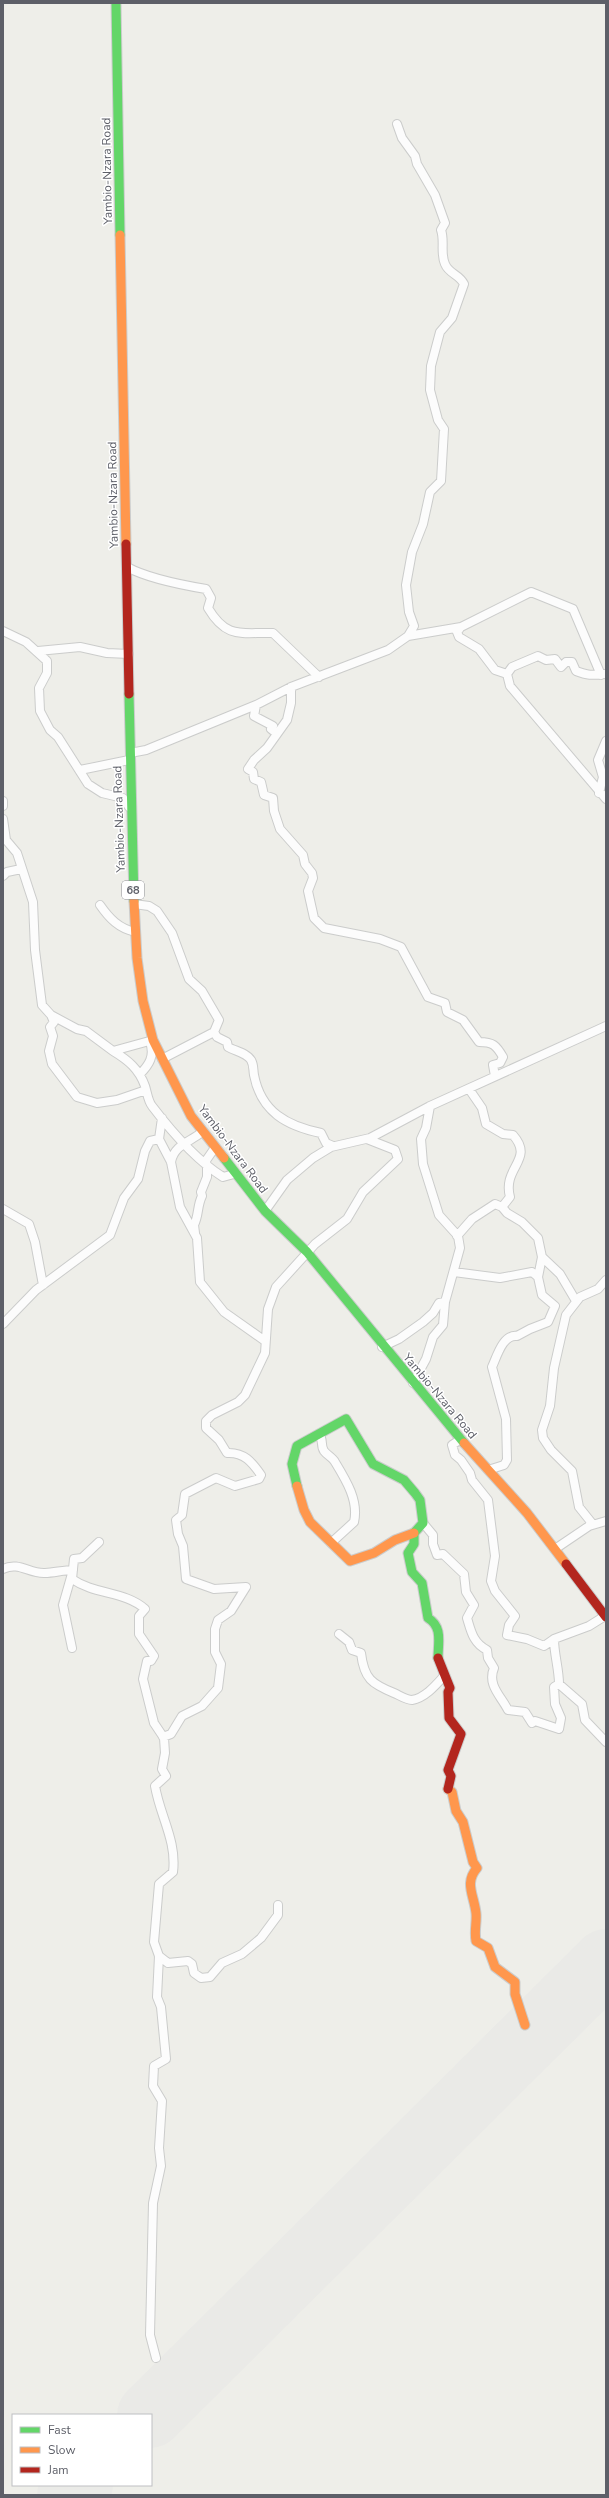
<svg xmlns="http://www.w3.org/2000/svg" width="609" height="2498" font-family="'Nunito Sans',sans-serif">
<rect width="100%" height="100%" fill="#eeeee9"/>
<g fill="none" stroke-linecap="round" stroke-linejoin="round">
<path stroke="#eaeae7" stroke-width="66" d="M 150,2415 L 606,1962
M 70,2495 L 80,2485"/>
<defs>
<path id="street" d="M 397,124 L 402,138 L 415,156 L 417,164 L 435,195 L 445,223 L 441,230 C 445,241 440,253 445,264 C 449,274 459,274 464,284 L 452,318 L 440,332 L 431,366 L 430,390 L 438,420 L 444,429 L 441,481 L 430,492 L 423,524 L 412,552 L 406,585 L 409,612 L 414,626 L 408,636
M 127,567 C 147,578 182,585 206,589 L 211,598 L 208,608 C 227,640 242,632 273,633 L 319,677
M 461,627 L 457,632 L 459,637 L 479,649 L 495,670 L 507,674 L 510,686 L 606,799
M 3,631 L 26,642 L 47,661 L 47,673 L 39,688 L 40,711 L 50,730 L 58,737 L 88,784 L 102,793 L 123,798 L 129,807
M 38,651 L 80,647 L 107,653 L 129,654
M 507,674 L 512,667 L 538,656 L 546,660 L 555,659 L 561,667 L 566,662 L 572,662 L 576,671 C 589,676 593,675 605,674
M 291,687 L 291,703 L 287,720 L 267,748 L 254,760 L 248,769 L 253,772 L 254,779 L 261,782 L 264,795 L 273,798 L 274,811 L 280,829 L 303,855 L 305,864 L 312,873 L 313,878 L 308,891 L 314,918 L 324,928 L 380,939 L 401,947 L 428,997 L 445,1003 L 447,1012 L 463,1020 L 479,1042 C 493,1042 496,1045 503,1057 L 500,1063 L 493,1065 L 495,1076
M 256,705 L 254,716 L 273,726 L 271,729 L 276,733
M 130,753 L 146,750 L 256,705 L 291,687 L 388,650 L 408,636 L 461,627 L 531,592 L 573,609 L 601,675
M 80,770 L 129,760
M 599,793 L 603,777 L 598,760 L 606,741
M 3,801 L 3,806
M 3,819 L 6,840 L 17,853 L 33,902 L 35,950 L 42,1005 L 51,1015 L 77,1029 L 86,1031 L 113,1051 L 153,1040
M 3,876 L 7,872 L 21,869
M 134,904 L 149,906 L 157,911 L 172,933 L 189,979 L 202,991 L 219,1020 L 214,1032 L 217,1037 L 227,1042 L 228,1047 C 235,1051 247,1053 251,1060 C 254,1065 253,1070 254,1075 C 261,1112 287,1126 321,1133 L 326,1143 L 333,1146
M 100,905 C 109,918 119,929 136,932
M 51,1015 L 54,1022 L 50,1027 L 53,1036 L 49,1051 L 52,1064 L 77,1097 L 97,1103 L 117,1100 L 146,1090
M 113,1051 C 128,1060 139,1069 145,1086 C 147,1092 148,1101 152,1106 C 171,1131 196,1160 223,1177 L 234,1174
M 162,1059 L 214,1032
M 140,1074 C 149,1065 155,1056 150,1042
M 162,1118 L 159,1139 L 171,1162 L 180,1207 L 197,1238 L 200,1282 L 224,1312 L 265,1341
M 171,1162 C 174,1145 190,1142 202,1132
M 205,1162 L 214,1149
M 502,1207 L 507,1213 L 522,1222 L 538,1238 L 542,1257 L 560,1274 L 576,1301
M 3,1209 L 29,1224 L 35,1242 L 43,1285
M 265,1211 L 287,1180 L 313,1158 L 331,1147 L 370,1138 L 430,1106 L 606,1026
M 195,1233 L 194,1225 C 199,1215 197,1206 202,1196 L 201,1192 L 207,1177 L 207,1165
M 457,1236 L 472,1219 L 495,1204 L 502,1207 L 510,1197 C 502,1167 535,1160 513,1135 L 503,1134 L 486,1124 L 482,1108 L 469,1089
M 454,1272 L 500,1278 L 532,1272 L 538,1277 L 542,1295 L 555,1306 L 548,1322 L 530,1329 L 517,1336 C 503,1334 497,1356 492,1367 L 506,1419 L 507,1460 L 504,1465 L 488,1470
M 538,1277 L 542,1257
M 3,1324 L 36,1290 L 110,1235 L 124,1198 L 138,1179 L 145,1151 L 150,1141 L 159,1139
M 382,1347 L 399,1339 L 423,1322 L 433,1313 L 439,1303 L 445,1302 L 460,1248 L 458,1236 L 439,1215 L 423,1164 L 421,1139 L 426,1128 L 430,1106
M 413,1383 L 426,1359 L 433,1337 L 443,1325 L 445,1302
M 319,1434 C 324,1440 320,1445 324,1451 C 327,1455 333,1458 335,1462 C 346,1480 359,1501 354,1522 L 331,1543
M 461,1439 L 452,1445 L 455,1455 L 461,1460 L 470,1473 L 472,1480 L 488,1500 L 495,1556 L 491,1581 L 495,1591 L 515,1616 L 509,1625 L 507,1635 L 527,1639 L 544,1646 L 554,1639
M 423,1523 L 433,1535 L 433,1544 L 437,1555 L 443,1554 L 464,1574 L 466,1592 L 474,1605 L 467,1618 C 471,1631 473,1643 487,1650 L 488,1658 L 494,1668 C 487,1685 501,1696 508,1710 L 525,1712 L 532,1723 L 535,1721 L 559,1729 L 561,1718 L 555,1704 L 554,1687 L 559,1684
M 589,1526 L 591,1522 L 579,1507 L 572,1471 L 551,1450 L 543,1438 L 542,1430 L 550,1406 L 554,1368 L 566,1315 L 580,1297 L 598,1289 L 606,1280
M 99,1542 L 82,1558 L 74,1559 L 72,1579 C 95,1595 125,1591 145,1609 L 139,1616 L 139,1634 L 154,1656 L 151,1661 L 147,1661 L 143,1679 L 154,1723 L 164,1738 L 165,1753 L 162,1769 L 166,1776 L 155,1786 C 160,1816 177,1841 173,1872 L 159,1884 L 154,1942 L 159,1956 L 157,1997 L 161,2007 L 166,2059 L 154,2066 L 153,2086 L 162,2101 L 159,2148 L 161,2166 L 153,2203 L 150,2335 L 156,2358
M 555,1549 L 589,1526 L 606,1521
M 3,1569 C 19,1561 29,1574 45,1573 C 54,1573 63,1570 73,1570 L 63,1605 L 72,1648
M 605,1616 L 589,1626 L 554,1639 C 554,1654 559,1669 559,1684 L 582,1704 L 585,1720 L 606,1742
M 339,1634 L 349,1642 L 352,1650 L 361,1653 C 364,1679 372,1684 394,1693 C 399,1695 406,1700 412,1700 C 425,1698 436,1685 444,1676
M 163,1737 L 171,1734 L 182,1716 L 202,1706 L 218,1688 L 221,1664 L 215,1652 L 215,1629 L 218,1620 L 231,1611 L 246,1587 L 214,1589 L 186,1579 L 183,1546 L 178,1534 L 176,1520 L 182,1515 L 185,1494 L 216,1478 L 235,1486 L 259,1479 L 261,1475 C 252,1462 244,1452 227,1453 L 219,1440 L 206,1428 L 206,1421 L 212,1415 L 238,1402 L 245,1395 L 265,1353 L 268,1309 L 276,1287 L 315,1244 L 347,1219 L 363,1192 L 398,1159 L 395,1150 L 367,1139
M 159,1956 L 168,1963 L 188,1961 L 192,1964 L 194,1973 L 201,1978 L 210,1977 L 222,1963 L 242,1954 L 261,1938 L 278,1915 L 278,1905"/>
<path id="fast" d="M 116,3 L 120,235
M 129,694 L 134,901
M 224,1158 L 265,1211 L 307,1252 L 464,1443
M 297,1486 L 292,1464 L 297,1446 L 346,1419 L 373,1464 L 404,1480 L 415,1493 L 420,1500 L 423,1523 L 414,1533 L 414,1544 L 408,1553 L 412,1572 L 422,1583 L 428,1618 C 443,1627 438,1643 438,1658"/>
<path id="slow" d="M 120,235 L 126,544
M 134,901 L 137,958 L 143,1001 L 153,1040 L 191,1116 L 224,1158
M 464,1443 L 527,1513 L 566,1564
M 297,1486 L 304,1510 L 310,1522 L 350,1561 L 374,1553 L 395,1540 L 414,1533
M 448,1789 L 452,1792 L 456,1811 L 463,1822 L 473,1862 L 477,1868 C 464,1883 474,1895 476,1913 C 477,1922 474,1931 476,1941 L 488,1948 L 495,1967 L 515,1982 L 515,1994 L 525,2025"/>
<path id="jam" d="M 126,544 L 129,694
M 566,1564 L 606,1617
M 438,1658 L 450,1688 L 448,1692 L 449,1718 L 461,1734 L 448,1770 L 451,1776 L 448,1789"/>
</defs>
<use href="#street" stroke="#cbcccb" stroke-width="10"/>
<use href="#fast" stroke="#cbcccc" stroke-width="11"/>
<use href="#slow" stroke="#cbcccc" stroke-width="11"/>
<use href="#jam" stroke="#cbcccc" stroke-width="11"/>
<use href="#street" stroke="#fcfcfc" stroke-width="8"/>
<use href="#fast" stroke="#63d668" stroke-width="9"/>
<use href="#slow" stroke="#ff974d" stroke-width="9"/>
<use href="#jam" stroke="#b3261e" stroke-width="9"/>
</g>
<g text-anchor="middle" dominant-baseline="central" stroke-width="3" stroke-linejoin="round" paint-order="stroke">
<rect fill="#fff" stroke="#8e8f95" stroke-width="1" x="122" y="881" width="22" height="18" rx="3"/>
<g font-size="11" font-weight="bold" fill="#5d5f68">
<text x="133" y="890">68</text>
</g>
<g font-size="12" fill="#5d5f68" stroke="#fff">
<text transform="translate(107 171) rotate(-91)">Yambio-Nzara Road</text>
<text transform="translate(113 495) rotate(-91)">Yambio-Nzara Road</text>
<text transform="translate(119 819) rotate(-92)">Yambio-Nzara Road</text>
<text transform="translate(233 1149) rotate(53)">Yambio-Nzara Road</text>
<text transform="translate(440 1396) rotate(50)">Yambio-Nzara Road</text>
</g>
</g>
<rect width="609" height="2498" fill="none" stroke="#5d5f68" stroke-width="8"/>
<rect x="12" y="2414" width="140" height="72" fill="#ffffff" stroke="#bebfc3"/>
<rect x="20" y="2427" width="20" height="6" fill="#63d668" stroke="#bebfc3"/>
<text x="48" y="2434" font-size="12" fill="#5d5f68">Fast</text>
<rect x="20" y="2447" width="20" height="6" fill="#ff974d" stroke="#bebfc3"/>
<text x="48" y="2454" font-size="12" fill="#5d5f68">Slow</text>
<rect x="20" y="2467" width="20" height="6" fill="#b3261e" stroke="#bebfc3"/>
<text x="48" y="2474" font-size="12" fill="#5d5f68">Jam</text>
</svg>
